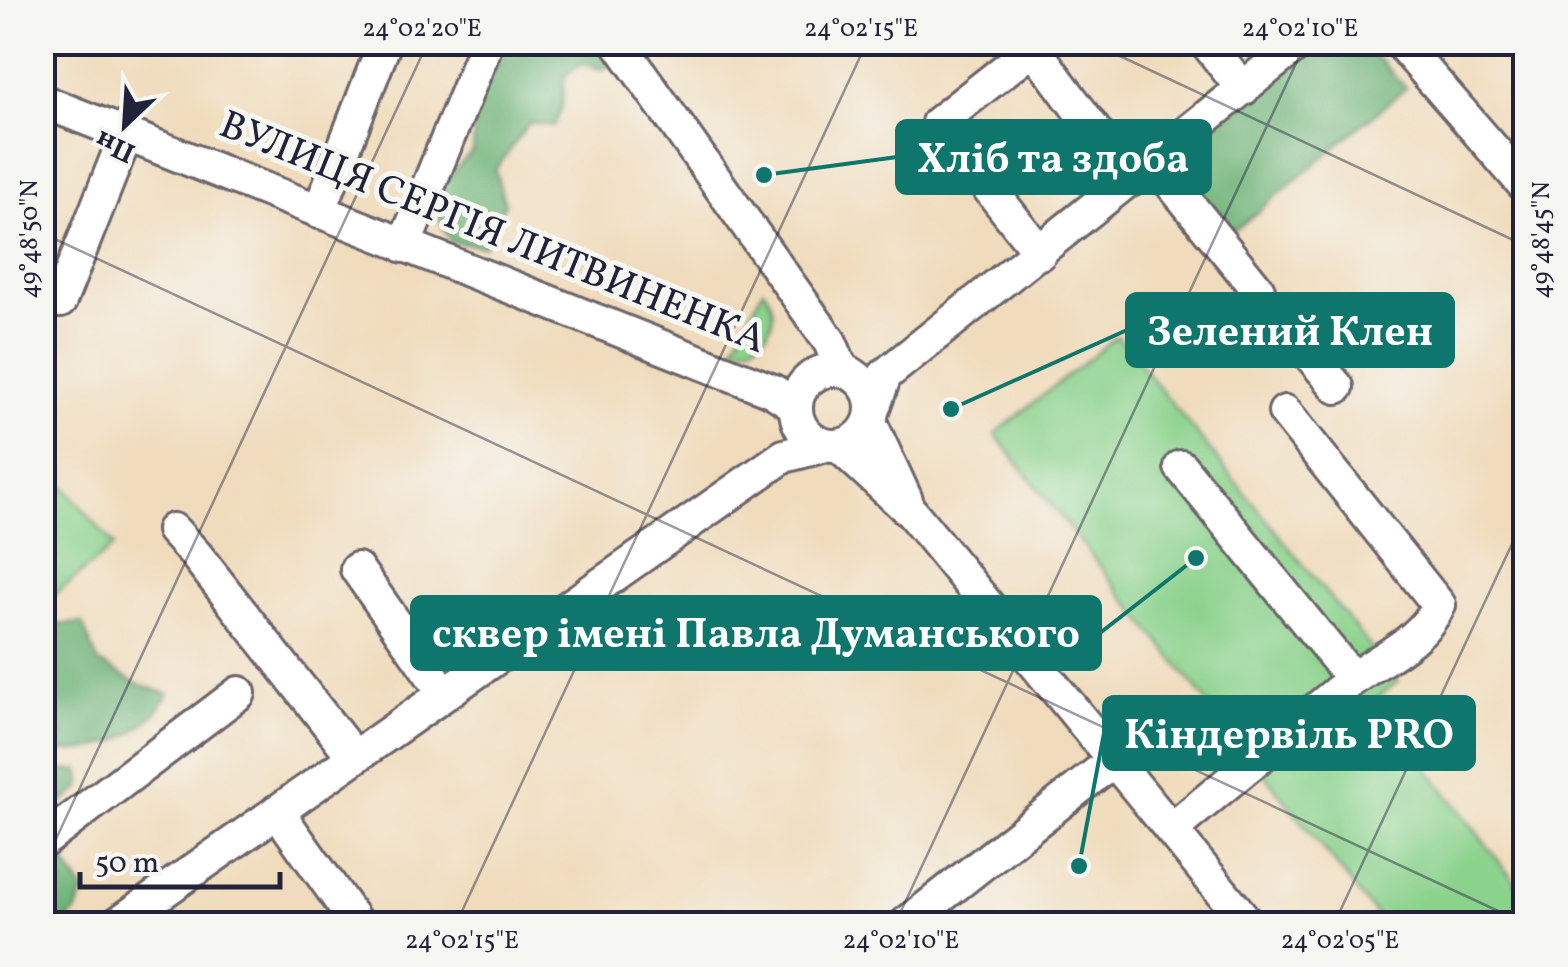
<svg xmlns="http://www.w3.org/2000/svg" width="1568" height="967" font-family="Vollkorn,serif">
<rect width="100%" height="100%" fill="#f6f6f2"/>
<filter id="ink" filterUnits="userSpaceOnUse"><feTurbulence type="fractalNoise" baseFrequency=".01" numOctaves="2"/><feDisplacementMap in="SourceGraphic" scale="20" xChannelSelector="R" yChannelSelector="G"/><feConvolveMatrix kernelMatrix="1 2 1 2 8 2 1 2 1" color-interpolation-filters="sRGB"/></filter>
<filter id="wash" filterUnits="userSpaceOnUse"><feTurbulence type="fractalNoise" baseFrequency=".0048" numOctaves="4" result="noise"/><feDisplacementMap in="SourceGraphic" scale="40" xChannelSelector="R" yChannelSelector="G"/><feGaussianBlur stdDeviation="2.25" result="paint"/><feColorMatrix in="noise" values="0 0 0 0 0 0 0 0 0 0 0 0 0 0 0 0 0 1.4 0 .05"/><feComposite in="paint" operator="in"/></filter>
<g filter="url(#wash)">
<rect width="100%" height="100%" fill="#f0dcbc"/>
<path fill="#8bd28c" stroke="#567a64" stroke-width="2.5" d="M 763,289 C 785,314 767,350 734,347 Z
M 1117,336 L 1398,681 L 1375,700 L 1525,895 L 1525,919 L 1519,924 L 1383,924 L 995,434 Z
M 42,460 L 114,546 L 48,600 L 42,593 Z"/>
<path fill="#70b478" stroke="#496b5a" stroke-width="2.5" d="M 506,43 L 604,43 L 611,52 L 611,66 L 600,69 L 582,64 L 565,75 L 562,108 L 554,126 L 529,123 L 495,170 L 505,204 L 484,246 L 451,242 C 423,198 442,183 473,151 C 476,115 465,80 501,62 Z
M 1319,43 C 1371,43 1372,53 1406,88 L 1238,228 L 1225,230 L 1172,168 L 1176,154 Z
M 43,622 L 47,625 L 82,623 L 98,662 L 138,684 L 168,694 C 147,737 88,761 43,747 Z
M 79,770 L 82,786 L 50,814 L 58,852 L 84,891 L 77,911 L 62,924 L 45,924 L 43,781 L 57,771 Z"/>
</g>
<g filter="url(#ink)">
<g fill="none" stroke-linecap="round" stroke-linejoin="round">
<path stroke="#c7b7a2" stroke-width="32" stroke-dasharray="32 16" stroke-linecap="butt" d="M 1258,290 L 1290,331"/>
<defs>
<path id="minor" d="M 618,42 L 830,342 L 842,370
M 1029,42 L 1131,180
M 1206,42 L 1243,89
M 1400,42 L 1526,187
M 1033,48 L 938,123 L 1040,253
M 42,101 L 773,391 L 796,406
M 1154,162 L 1258,290
M 319,212 L 385,42
M 404,246 L 487,42
M 60,301 L 126,135
M 1290,331 L 1337,387
M796 408a38 38 0 1 1 76 0a38 38 0 1 1-76 0Z
M 873,409 L 885,375 L 1300,42
M 870,422 L 906,500
M 839,446 L 912,513 L 1248,924
M 1181,467 L 1353,679
M 173,530 L 196,555 L 354,757
M 357,569 L 445,694
M 277,811 L 357,924
M 1171,830 L 1353,679 C 1384,656 1421,642 1439,605 L 1285,412
M 42,842 L 239,693
M 117,924 L 784,456 L 826,445
M 906,924 L 1114,760"/>
</defs>
<use href="#minor" stroke="#6a6368" stroke-width="38"/>
<use href="#minor" stroke="#fff" stroke-width="32"/>
</g>
</g>
<path fill="none" stroke="#22223b" stroke-width="2.5" stroke-opacity="0.45" d="M 1090,42 L 1526,246M 42,233 L 1526,924M 42,869 L 428,42M 42,911 L 71,924M 456,924 L 867,42M 895,924 L 1306,42M 1334,924 L 1526,514"/>
<g text-anchor="middle" dominant-baseline="central" stroke-width="10" stroke-linejoin="round" paint-order="stroke">
<g font-size="40" fill="#22223b" stroke="#f6f6f2">
<text transform="translate(492 234) rotate(22)">ВУЛИЦЯ СЕРГІЯ ЛИТВИНЕНКА</text>
</g>
</g>
<path fill="none" stroke="#0f766e" stroke-width="4" d="M764 175L897 157M951 409L1127 330M1196 558L1100 633M1079 866L1104 733"/>
<g fill="#0f766e" stroke="#f6f6f2" stroke-width="4">
<circle cx="764" cy="175" r="10"/>
<circle cx="951" cy="409" r="10"/>
<circle cx="1196" cy="558" r="10"/>
<circle cx="1079" cy="866" r="10"/>
</g>
<g fill="#0f766e" stroke="#0f766e" stroke-width="4">
<rect x="897" y="121" width="313" height="72" rx="10"/>
<rect x="1127" y="294" width="326" height="72" rx="10"/>
<rect x="412" y="597" width="688" height="72" rx="10"/>
<rect x="1104" y="697" width="370" height="72" rx="10"/>
</g>
<g font-size="42" text-anchor="middle" font-weight="bold" fill="#fff">
<text x="1053" y="172">Хліб та здоба</text>
<text x="1290" y="345">Зелений Клен</text>
<text x="756" y="647">сквер імені Павла Думанського</text>
<text x="1289" y="748">Кіндервіль PRO</text>
</g>
<rect width="1568" height="967" fill="none" stroke="#f6f6f2" stroke-width="110"/>
<g transform="translate(125 125) rotate(205)" stroke="#f6f6f2" stroke-width="8" paint-order="stroke">
<path d="M0-8L18 38L0 25L-18 38Z" fill="#22223b"/>
<text y="-15" font-size="28" font-weight="bold" text-anchor="middle" fill="#22223b">Пн</text>
</g>
<path d="M80 872v15h200v-15" fill="none" stroke="#22223b" stroke-width="5"/>
<text x="95" y="872" font-size="30" fill="#22223b" stroke="#f6f6f2" stroke-width="8" paint-order="stroke">50 m</text>
<rect x="55" y="55" width="1458" height="857" fill="none" stroke="#22223b" stroke-width="4"/>
<g font-size="25" text-anchor="middle" fill="#22223b">
<text x="422" y="36">24°02'20"E</text>
<text x="861" y="36">24°02'15"E</text>
<text x="1300" y="36">24°02'10"E</text>
<text transform="translate(28 239) rotate(-90)" y="9">49°48'50"N</text>
<text transform="translate(1540 240) rotate(-90)" y="9">49°48'45"N</text>
<text x="462" y="948">24°02'15"E</text>
<text x="901" y="948">24°02'10"E</text>
<text x="1340" y="948">24°02'05"E</text>
</g>
</svg>
